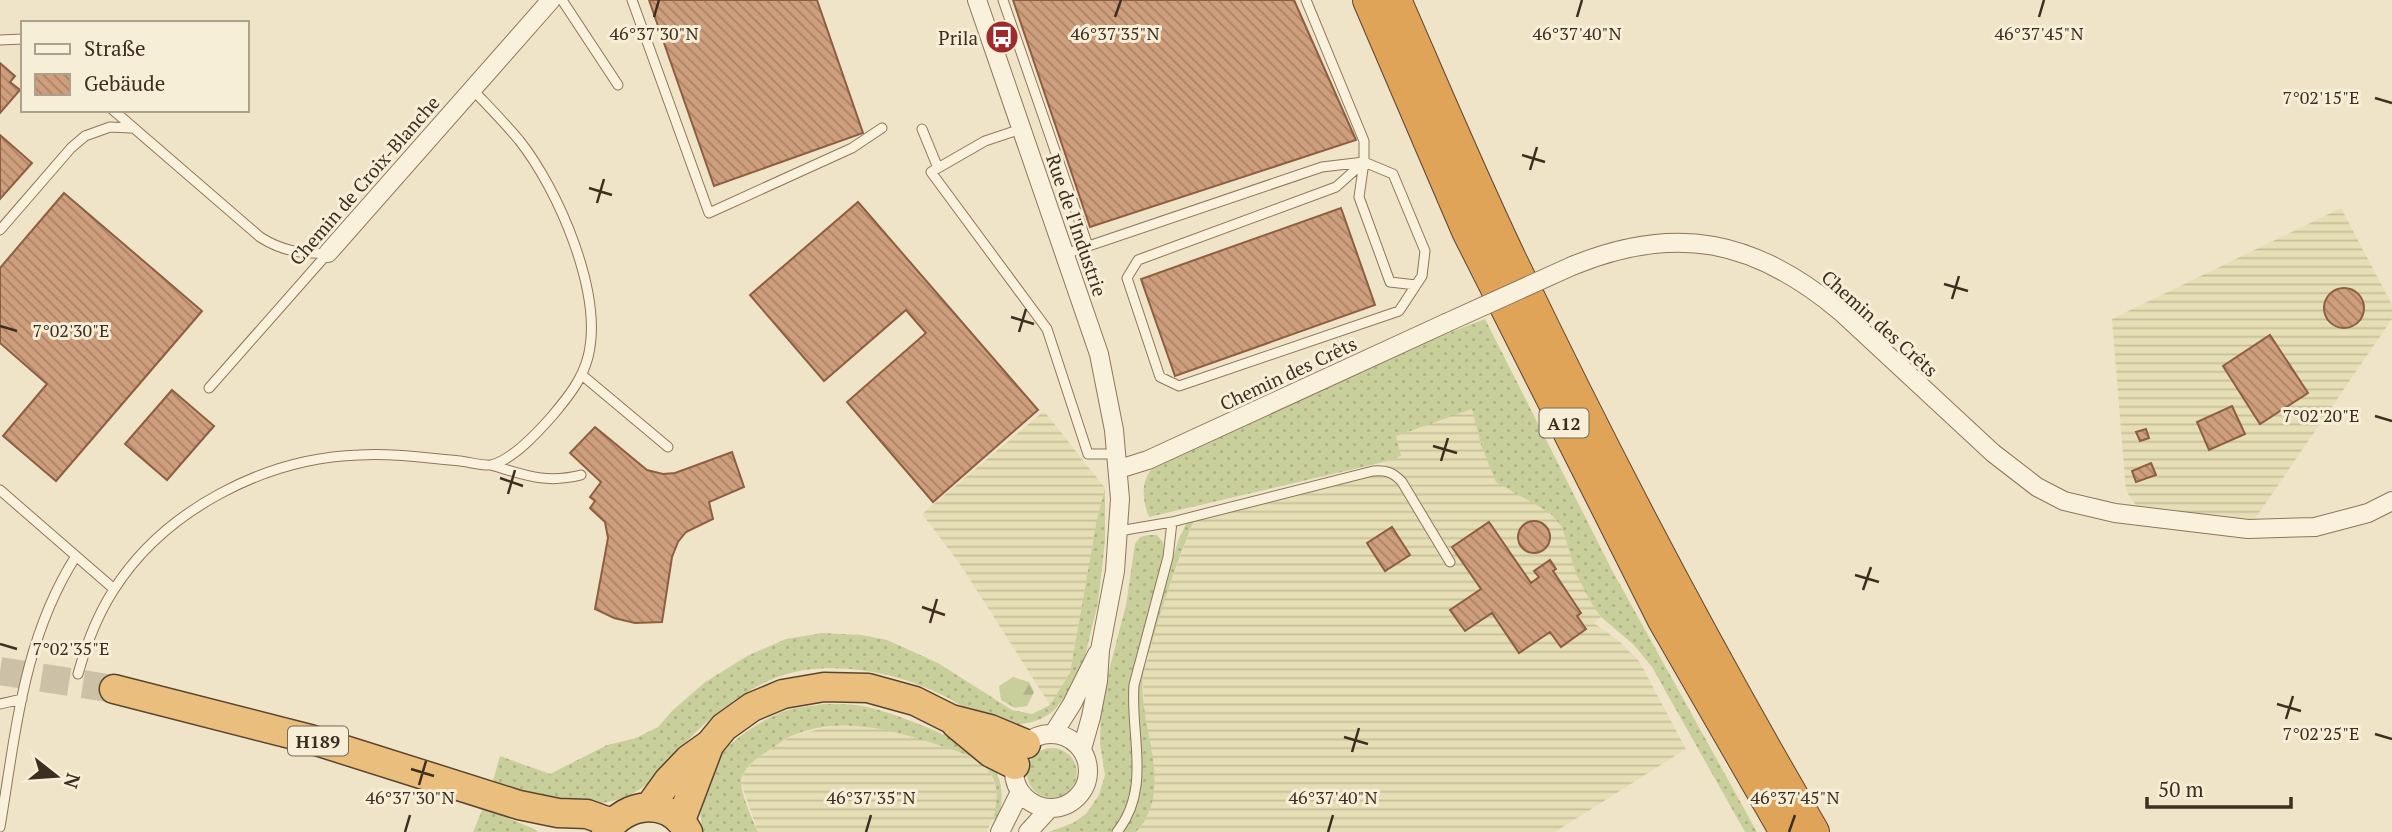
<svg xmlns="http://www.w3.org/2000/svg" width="2392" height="832" font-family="'PT Serif',serif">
<defs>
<pattern id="farmland-rules" width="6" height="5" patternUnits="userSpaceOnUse" patternTransform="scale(1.75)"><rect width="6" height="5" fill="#e6deb5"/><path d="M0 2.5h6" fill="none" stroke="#c6bf9b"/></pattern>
<pattern id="grass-dots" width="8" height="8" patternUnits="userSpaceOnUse" patternTransform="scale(1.75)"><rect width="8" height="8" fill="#c9cf9b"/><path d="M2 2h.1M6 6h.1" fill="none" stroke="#aeb285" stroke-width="1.8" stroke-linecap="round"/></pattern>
<pattern id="forest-firs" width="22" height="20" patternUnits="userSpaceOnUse" patternTransform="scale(1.75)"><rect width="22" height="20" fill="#c9cf9b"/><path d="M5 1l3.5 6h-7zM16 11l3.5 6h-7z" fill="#aeb285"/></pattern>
<pattern id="building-back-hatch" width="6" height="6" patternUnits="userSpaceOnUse" patternTransform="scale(1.75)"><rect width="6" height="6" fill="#cf9f7d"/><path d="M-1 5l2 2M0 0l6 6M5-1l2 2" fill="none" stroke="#a98266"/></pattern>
</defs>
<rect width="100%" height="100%" fill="#f0e4c8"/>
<path fill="url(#farmland-rules)" d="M 2341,208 L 2392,305 L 2392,319 L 2248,529 L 2144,517 L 2126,491 L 2112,319 Z
M 1472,408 L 1481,445 L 1496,481 L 1550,513 L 1562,527 L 1576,574 L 1601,617 L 1594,623 L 1619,641 L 1639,661 L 1686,749 L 1555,832 L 1136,832 L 1150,807 L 1154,790 L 1154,771 L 1144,713 L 1143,674 L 1161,609 L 1194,520 L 1373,475 L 1387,477 L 1395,482 L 1384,462 L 1400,456 L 1396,436 Z
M 1044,411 L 1105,488 L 1097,519 L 1070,673 L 1050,705 L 960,564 L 922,514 Z
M 832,726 L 870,726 L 909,735 L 952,749 L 976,760 L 990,773 L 996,787 L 997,803 L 993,819 L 986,832 L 758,832 L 741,783 L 744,772 L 759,756 L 791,736 Z"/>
<path fill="url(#grass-dots)" d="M 1485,319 L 1613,572 L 1757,832 L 1745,832 L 1652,667 L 1634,645 L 1601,617 L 1592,604 L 1576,574 L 1562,527 L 1550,513 L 1496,482 L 1481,445 L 1472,409 L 1396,436 L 1401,456 L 1384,462 L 1149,517 C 1142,499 1140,481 1154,466 L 1378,360 Z
M 1105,488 L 1105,542 L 1098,603 L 1083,664 L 1068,698 C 1061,700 1060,703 1056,708 C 1048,717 1035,722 1023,724 C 992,727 966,707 940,694 C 899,674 851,664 805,670 C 764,676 725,704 696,732 C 660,767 649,801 591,804 C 557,807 524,791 493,781 L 500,756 L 550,774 L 607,745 L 636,738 L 658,727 L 672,711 L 704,683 L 747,656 L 786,639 L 822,633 L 862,635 L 887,640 L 938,663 L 1012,710 L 1032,714 L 1050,705 L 1070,673 L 1097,519 Z
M 1194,520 C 1179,558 1165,596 1154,636 C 1150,649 1144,663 1143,677 C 1138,727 1176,789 1136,832 L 1123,832 C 1159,777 1131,743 1138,686 C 1144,640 1165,587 1178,541 L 1186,524 Z
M 1148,535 L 1157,535 L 1163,542 L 1164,553 L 1130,685 C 1125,731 1152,795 1111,832 L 1049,832 L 1073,823 L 1086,814 L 1099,795 L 1105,775 L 1100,744 L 1101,701 L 1126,605 L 1135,544 L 1140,537 Z
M 825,704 C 837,704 851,704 863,706 C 891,711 980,745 994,768 C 1004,785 1003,802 998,820 L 993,819 C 997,803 1000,786 989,772 C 977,757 955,750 938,745 C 891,729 840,715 791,736 C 784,739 776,746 769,750 C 758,757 743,768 741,781 C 740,792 753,821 758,832 L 703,832 C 700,816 698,800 703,784 C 714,751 751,725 782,712 C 795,707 811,706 825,704 Z
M1027 773a25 25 0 1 1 50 0a25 25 0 1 1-50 0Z
M 483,808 L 532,828 L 538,832 L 473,832 Z"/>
<path fill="url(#forest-firs)" d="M 1013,677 L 1029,682 L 1034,692 L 1027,706 L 1015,708 L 1001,700 L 999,686 Z"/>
<path fill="url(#building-back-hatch)" stroke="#8d5f41" stroke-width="2" d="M 649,0 L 817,0 L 863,133 L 714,186 Z
M 1013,0 L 1294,0 L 1356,140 L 1090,227 Z
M 0,63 L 15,76 L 10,82 L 20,90 L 0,113 Z
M 0,135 L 32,163 L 0,199 Z
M 64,193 L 202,311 L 56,481 L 3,436 L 47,384 L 0,343 L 0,268 Z
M 858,202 L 1038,410 L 933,502 L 847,402 L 926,333 L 906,310 L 824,381 L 750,295 Z
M 1341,208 L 1375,305 L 1175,376 L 1141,279 Z
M2324 308a20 20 0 1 1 40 0a20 20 0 1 1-40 0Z
M 2270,335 L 2308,393 L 2260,424 L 2223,366 Z
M 172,390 L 214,426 L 167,480 L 125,444 Z
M 2232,406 L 2245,434 L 2209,450 L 2197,422 Z
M 595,427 L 647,470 L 663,474 L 675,473 L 732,452 L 744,487 L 709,502 L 713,519 L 686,532 L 678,542 L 672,557 L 662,622 L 635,623 L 614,618 L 595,609 L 608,538 L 605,522 L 590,508 L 595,501 L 590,497 L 601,482 L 570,453 Z
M 2146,429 L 2149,438 L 2140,441 L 2136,432 Z
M 2151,463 L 2156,475 L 2136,482 L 2132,471 Z
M1518 537a16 16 0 1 1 32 0a16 16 0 1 1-32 0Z
M 1489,522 L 1531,583 L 1539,577 L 1534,571 L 1550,560 L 1556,569 L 1553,571 L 1581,613 L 1577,616 L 1586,629 L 1561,647 L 1550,632 L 1519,653 L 1492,613 L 1465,631 L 1450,610 L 1481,589 L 1452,547 Z
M 1392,527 L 1410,555 L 1385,571 L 1367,543 Z"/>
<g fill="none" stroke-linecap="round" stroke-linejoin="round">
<path stroke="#ccc0a6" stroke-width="28" stroke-dasharray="28 14" stroke-linecap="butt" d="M 0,671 L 114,689"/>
<defs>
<path id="service" d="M 562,0 L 618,85
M 632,0 L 709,213 L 852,148 L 882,128
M 1003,0 L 1088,246
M 0,40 L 23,39
M 113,110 L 260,237 C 282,251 301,254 328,253
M 922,129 L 938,168
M 1021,129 L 985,141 L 931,172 L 1047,329 L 1088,454 L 1117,454
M 1364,162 L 1393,174 L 1425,251 L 1422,276 L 1399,311 L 1179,386 L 1160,377 L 1127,278 L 1138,260 L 1336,187 Z
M 1364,162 L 1359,197 L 1390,282 L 1416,285
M 0,230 L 71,148 L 85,136 L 110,127 L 131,128
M 1065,254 L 1322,167 L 1364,162 L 1364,141 L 1306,0
M 582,375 L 668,447
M 209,388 L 328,253
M 491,465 C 525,475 545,484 581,475
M 0,490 L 114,589
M 1119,531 L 1172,522 L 1373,471 C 1386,470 1393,472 1402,482 L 1450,562
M 78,674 C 86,645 97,616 113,591 C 164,510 265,458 359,455 C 393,453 426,458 460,461 C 469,462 483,466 491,465 C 513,460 539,431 553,415 C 568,397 582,380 588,357 C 604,294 558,189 519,140 C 504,122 488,106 472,89
M 0,704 L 22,699
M 0,827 C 16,732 23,639 76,556
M 1117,832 C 1152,788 1130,735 1134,685 L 1168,557 L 1172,522"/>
<path id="minor" d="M 977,0 L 1099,354 L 1114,430 L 1120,499 L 1115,571 L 1100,650 L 1098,681 L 1091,717 L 1082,749
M 328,253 L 551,0
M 1572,266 C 1676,223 1755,240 1840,311 L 1993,453 L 2037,487 L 2064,501 L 2115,513 L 2248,529 L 2315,527 L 2368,513 L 2392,501
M 1119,469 L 1148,460 L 1446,323
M1014 771a37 37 0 1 1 74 0a37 37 0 1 1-74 0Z
M 1053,734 L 1072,704 L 1097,654
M 1000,832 L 1020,792
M 1028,832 L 1049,809"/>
<path id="trunk" d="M 114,689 L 310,739 L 519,805 L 558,813 L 587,814 L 612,823
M 956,724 L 991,753 L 1015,765
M 650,806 L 668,781 L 689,759 L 710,744 L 724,727 L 752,707 L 783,694 L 824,687 L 868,688 L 915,701 L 951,719 L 990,729 L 1026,744
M 681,820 L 709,746
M 606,832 C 626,801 670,797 688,832"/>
<path id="motorway" d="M 1369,0 L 1468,231 L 1664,620 L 1786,832
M 1395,0 C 1433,87 1470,175 1511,261 C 1604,455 1704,646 1813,832"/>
</defs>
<use href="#service" stroke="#8d765c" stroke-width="11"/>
<use href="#minor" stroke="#8d765c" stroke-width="20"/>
<use href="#trunk" stroke="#5b4430" stroke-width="31"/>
<use href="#motorway" stroke="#5b4430" stroke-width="34"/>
<use href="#service" stroke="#faf1dc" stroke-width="9"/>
<use href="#minor" stroke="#faf1dc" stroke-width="18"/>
<use href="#trunk" stroke="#eabe7c" stroke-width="28"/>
<use href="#motorway" stroke="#e0a458" stroke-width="32"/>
<defs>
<path id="minor-bridge" d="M 1446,323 L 1572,266"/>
</defs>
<use href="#minor-bridge" stroke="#8d765c" stroke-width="20" stroke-linecap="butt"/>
<use href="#minor-bridge" stroke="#faf1dc" stroke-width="18"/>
</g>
<path fill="none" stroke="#3d2e20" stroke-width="2.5" d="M 654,17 L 659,0M 1115,17 L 1121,0M 1577,17 L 1582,0M 2039,17 L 2044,0M 2375,98 L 2392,103M 1522,155 L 1545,162M 1530,170 L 1537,147M 589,188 L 612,195M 597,203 L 604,179M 1944,284 L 1968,291M 1952,299 L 1959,276M 1011,317 L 1034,324M 0,326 L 17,331M 1019,332 L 1026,309M 2375,416 L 2392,421M 1433,446 L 1457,453M 1441,461 L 1448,438M 500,478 L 523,486M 508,494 L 515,470M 1855,575 L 1879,582M 1863,590 L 1871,567M 922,607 L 945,615M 930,623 L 937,599M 0,644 L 17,649M 2277,704 L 2301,711M 2286,719 L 2293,696M 2375,734 L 2392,739M 1344,737 L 1368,744M 1352,752 L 1359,728M 411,769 L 434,776M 419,785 L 426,761M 405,832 L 410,815M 866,832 L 871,815M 1328,832 L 1333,815M 1789,832 L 1795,815"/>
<defs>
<symbol id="bus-disc" viewBox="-11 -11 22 22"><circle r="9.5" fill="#9e2a2b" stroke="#f7eed8"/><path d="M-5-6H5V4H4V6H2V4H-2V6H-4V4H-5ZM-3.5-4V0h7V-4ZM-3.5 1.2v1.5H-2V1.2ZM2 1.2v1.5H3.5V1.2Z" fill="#fff"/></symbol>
</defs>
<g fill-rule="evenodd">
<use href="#bus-disc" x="983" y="18" width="38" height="38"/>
</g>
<g text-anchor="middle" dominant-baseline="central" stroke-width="6" stroke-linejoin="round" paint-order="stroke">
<g fill="#f7eed8" stroke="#756857" stroke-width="2">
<rect x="1539.5" y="408.5" width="49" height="29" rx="5"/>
<rect x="288" y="726.5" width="60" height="29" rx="5"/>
</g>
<g font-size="18" font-weight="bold" fill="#3d2e20">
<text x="1564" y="423">A12</text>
<text x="318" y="741">H189</text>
</g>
<g font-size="19" fill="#3d2e20" stroke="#f7eed8" text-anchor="end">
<text x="978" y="37">Prila</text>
</g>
<g font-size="19" fill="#3d2e20" stroke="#f7eed8">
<text transform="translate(364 180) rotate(-49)">Chemin de Croix-Blanche</text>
<text transform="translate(1077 225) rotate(71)">Rue de l'Industrie</text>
<text transform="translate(1880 323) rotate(42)">Chemin des Crêts</text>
<text transform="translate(1288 373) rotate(-25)">Chemin des Crêts</text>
</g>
</g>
<g font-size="18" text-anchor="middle" fill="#3d2e20" stroke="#f7eed8" stroke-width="6" stroke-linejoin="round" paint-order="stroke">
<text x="654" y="40">46°37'30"N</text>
<text x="1115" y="40">46°37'35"N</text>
<text x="1577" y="40">46°37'40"N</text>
<text x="2039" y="40">46°37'45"N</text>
<text x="2321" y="104">7°02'15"E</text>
<text x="71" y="337">7°02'30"E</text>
<text x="2321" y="422">7°02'20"E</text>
<text x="71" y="655">7°02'35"E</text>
<text x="2321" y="740">7°02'25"E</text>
<text x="410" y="804">46°37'30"N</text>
<text x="871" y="804">46°37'35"N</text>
<text x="1333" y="804">46°37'40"N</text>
<text x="1795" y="804">46°37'45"N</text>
</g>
<rect x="21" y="21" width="228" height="91" fill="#f7eed8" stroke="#ada18e" stroke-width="2"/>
<rect x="35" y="44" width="35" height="10" fill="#faf1dc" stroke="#ada18e" stroke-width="2"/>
<text x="84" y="56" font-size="21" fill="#3d2e20">Straße</text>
<rect x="35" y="74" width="35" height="21" fill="url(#building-back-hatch)" stroke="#ada18e" stroke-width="2"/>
<text x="84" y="91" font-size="21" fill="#3d2e20">Gebäude</text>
<g transform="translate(56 776) rotate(107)" stroke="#f7eed8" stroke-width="5" paint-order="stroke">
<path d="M0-5L12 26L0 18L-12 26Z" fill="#3d2e20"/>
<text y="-10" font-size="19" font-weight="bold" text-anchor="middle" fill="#3d2e20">N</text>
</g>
<path d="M2147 797v10h144v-10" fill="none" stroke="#3d2e20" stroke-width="3.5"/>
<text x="2158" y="797" font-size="21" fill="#3d2e20" stroke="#f7eed8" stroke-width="5" paint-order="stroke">50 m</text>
</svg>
